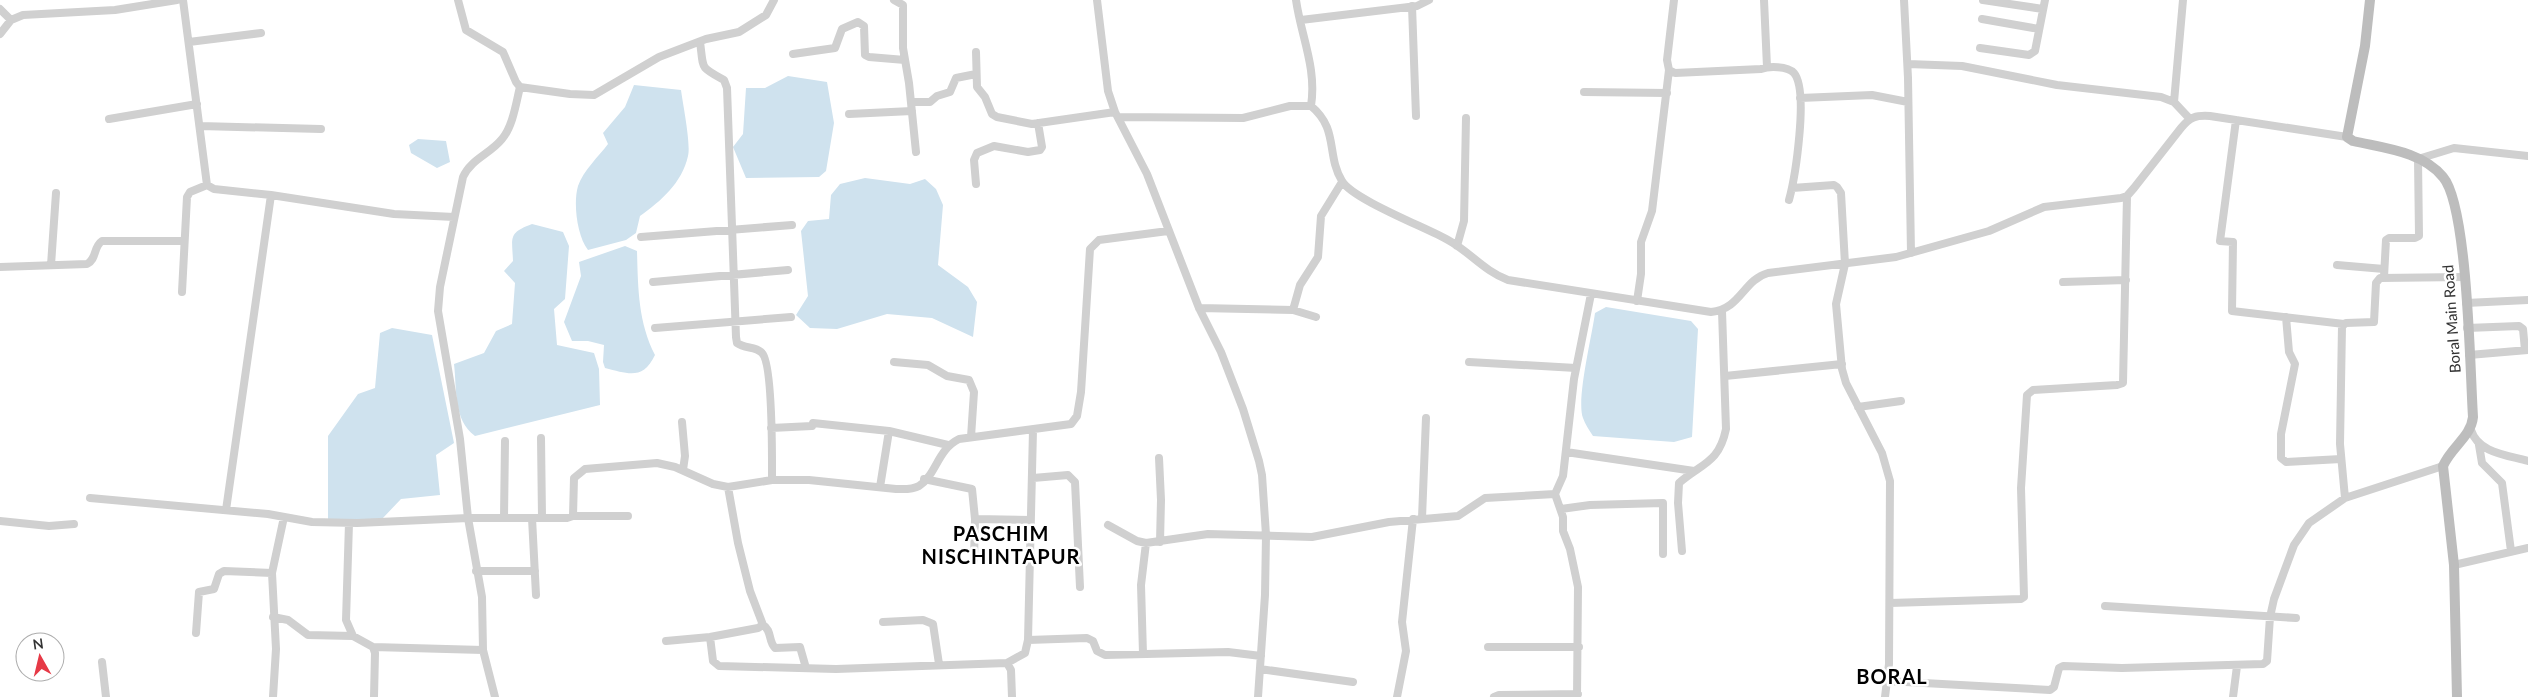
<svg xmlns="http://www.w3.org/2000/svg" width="2528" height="697" font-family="Lato,sans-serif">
<rect width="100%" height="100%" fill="#fff"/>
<path fill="#cfe2ee" d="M 788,76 L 827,82 L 834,123 L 826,171 L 819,177 L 746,178 L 733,147 L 743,134 L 746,88 L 765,88 Z
M 634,85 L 681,90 C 683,105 691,144 688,156 C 682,183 661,201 640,216 L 636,233 L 626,240 L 588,250 C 577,236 573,203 578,186 C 583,171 599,156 608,144 L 603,133 L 625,107 Z
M 418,139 L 446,141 L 450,162 L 437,168 L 411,153 L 409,145 Z
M 865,178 L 910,184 L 925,179 L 936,189 L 943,205 L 938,265 L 968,287 L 977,302 L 973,337 L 932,318 L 887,314 L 837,329 L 810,328 L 796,315 L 808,296 L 801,231 L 808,221 L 829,219 L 831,195 L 840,184 Z
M 532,224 L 563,232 L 569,246 L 565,299 L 554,309 L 557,345 L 594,353 L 599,369 L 600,405 L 475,436 C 453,420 457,389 454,364 L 484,353 L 496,331 L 512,324 L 515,283 L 504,271 L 513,261 C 512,237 508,233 532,224 Z
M 625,246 L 637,251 C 638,287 638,322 655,355 C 643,380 629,374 605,368 L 603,362 L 604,345 L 588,341 L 572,341 L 564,322 L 581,276 L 579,262 Z
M 1606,307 L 1691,321 L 1698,329 L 1692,437 L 1674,442 L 1593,436 C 1589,430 1585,424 1583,418 C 1576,400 1592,336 1595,313 Z
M 392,328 L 432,335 L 454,443 L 436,455 L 440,495 L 401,499 L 382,519 L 328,519 L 328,436 L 358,394 L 375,388 L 380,333 Z"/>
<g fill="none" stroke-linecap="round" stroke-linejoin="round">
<path stroke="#d0d0d0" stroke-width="8" d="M 183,0 L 207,185 L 214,189 L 271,195
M 458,0 L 466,30 L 503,52 L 516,82 L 520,87 L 570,94 L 594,95 L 659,57 L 706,39 L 739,32 L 766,15 L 774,0
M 894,0 L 903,5 L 903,48 L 909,83 L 916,152
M 1097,0 L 1108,91 L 1115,112 L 1147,174 L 1199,308 L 1221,352 L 1243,409 L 1259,461 L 1262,475 L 1266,535 L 1265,595 L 1258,697
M 1296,0 C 1301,36 1317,68 1311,106
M 1674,0 L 1667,60 L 1669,70 L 1675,73 L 1761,69 C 1769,66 1787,66 1794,73 C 1809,91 1795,178 1789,200
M 1764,0 L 1767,67
M 1904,0 L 1908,78 L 1911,253
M 1983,0 L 2043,9
M 1412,6 L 1416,116
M 0,9 L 11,20
M 1982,19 L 2039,29
M 1301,20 L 1417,6 L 1429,0
M 0,34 L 11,20 L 23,15 L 115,10 L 177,0
M 189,42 L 261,33
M 700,42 C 704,70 699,66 724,80 L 727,88 L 736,337 L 737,343 C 745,349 756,346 762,353 C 773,364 772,460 772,480 L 809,480 L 896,489 C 903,489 912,490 919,486 C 937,474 937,450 959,439 L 1071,424 L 1077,416 L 1081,392 L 1090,249 L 1099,240 L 1168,231
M 1980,48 L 2029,55 L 2035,51 L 2045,0
M 976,52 L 977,87 L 985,97 L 992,114 L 997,117 L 1032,124 L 1115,112
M 793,54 L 835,48 L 842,29 L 858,22 L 864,26 L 865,55 L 869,57 L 905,60
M 1908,64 L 1962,66 L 2057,85 L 2161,97 L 2174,102 L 2189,118
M 1584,92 L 1667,93
M 1800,98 L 1872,95 L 1908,102
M 911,102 L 930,102 L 937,96 L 950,92 L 956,78 L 976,74
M 2174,102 L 2183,0
M 849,114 L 912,111
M 1119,117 L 1243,118 L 1290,106 L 1311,106 C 1339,129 1326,155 1342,181 C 1352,199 1427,228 1448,240 C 1470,252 1484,271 1508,280 L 1711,312 C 1741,309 1743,280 1768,273 L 1896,257 L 1989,231 L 2044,207 L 2121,198 L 2127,196 L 2134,188 L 2181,128 C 2190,117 2196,115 2210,116 L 2347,137
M 109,119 L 197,104
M 2236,120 L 2220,241 L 2233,242 L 2232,311 L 2344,324
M 200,126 L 321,129
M 976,184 L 974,160 L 977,153 L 994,146 L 1028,152 L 1040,150 L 1042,147 L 1038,123
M 1792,188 L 1834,185 L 1837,187 L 1841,193 L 1845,264 L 1836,304 L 1842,369 L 1846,383 L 1882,453 L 1890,481 L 1889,664 L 1885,697
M 641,237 L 792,225
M 1457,246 L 1464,221 L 1466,118
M 51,265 L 56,193
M 2337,265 L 2384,269
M 0,267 L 87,264 C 97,259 93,247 102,241 L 183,241
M 2384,277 L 2386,240 L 2389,238 L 2415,238 L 2419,236 L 2418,159 L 2454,148 L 2528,156
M 653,282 L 788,270
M 2063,282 L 2126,280
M 182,292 L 187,197 L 190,192 L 207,185
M 1637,301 L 1641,274 L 1641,242 L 1652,211 L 1669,70
M 2466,303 L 2528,300
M 1199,308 L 1293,310 L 1316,317
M 1293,310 L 1300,285 L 1318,257 L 1321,216 L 1342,182
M 2286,317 L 2289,352 L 2295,364 L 2281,434 L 2281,458 L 2286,462 L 2341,459
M 655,328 L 791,317
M 2467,328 L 2519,326 L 2523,329 L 2525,350
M 2469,355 L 2528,350
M 894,362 L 928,365 L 947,376 L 969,380 L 974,392 L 971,437
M 1469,362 L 1576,368
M 1725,376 L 1842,364
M 1858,407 L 1901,401
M 682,422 L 685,456 L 683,470
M 813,423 L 889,431 L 948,445
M 771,428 L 812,426
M 2471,430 C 2478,453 2507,455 2528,461
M 541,438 L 542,517
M 2479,445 L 2482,463 L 2502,483 L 2511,551
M 1566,452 L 1694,471
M 1159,458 L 1161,500 L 1160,542
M 1033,478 L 1068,475 L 1075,482 L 1080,587
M 924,479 L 972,489 L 975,519 L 974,560
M 880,487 L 889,431
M 1555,494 L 1563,517 L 1563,531 L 1570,549 L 1578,587 L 1577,697
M 90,498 L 268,514 L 312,522 L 357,523 L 468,518 L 460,439 L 438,311 L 440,287 L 463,177 C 471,159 490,154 502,139 C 513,126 516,103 520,87
M 2345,498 L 2340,444 L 2342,326 L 2346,323 L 2374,322 L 2376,283 L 2380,278 L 2464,277
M 1561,509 L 1590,505 L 1663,503 L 1663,554
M 226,510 L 271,195 L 394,214 L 454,217
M 573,516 L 628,516
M 504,518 L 505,441
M 532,518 L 536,595
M 1422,518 L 1426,418
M 975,519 L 1031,520
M 0,521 L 49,526 L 74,524
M 349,523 L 346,620 L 353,636 L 373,647 L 375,653 L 374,697
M 1108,525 L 1137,541 L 1146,543 L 1208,534 L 1312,537 L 1389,522 L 1458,516 L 1485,498 L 1555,494 L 1563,476 L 1574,379 L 1591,294
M 1682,551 L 1678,503 L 1679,483 C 1702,463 1719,463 1726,429 L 1722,311
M 2454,565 L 2528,548
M 476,571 L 535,571
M 1890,603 L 2021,599 L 2024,597 L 2021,488 L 2027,395 L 2033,390 L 2117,385 L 2123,383 L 2127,196
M 2105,606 L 2296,618
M 273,617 L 288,620 L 308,635 L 353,636
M 883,622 L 923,620 L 933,624 L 939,664
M 763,625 C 772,630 768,641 775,648 L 800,647 L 806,668
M 196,633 L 199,592 L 214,589 L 219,574 L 224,571 L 272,573
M 710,637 L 713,661 L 719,666 L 836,669 L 1007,663 L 1011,670 L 1012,697
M 1028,640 L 1087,638 L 1093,641 L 1097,651 L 1105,655 L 1228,652 L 1261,656
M 666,641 L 710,637 L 758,628 L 763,625 L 750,591 L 738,543 L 728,487
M 373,647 L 483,650
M 1488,647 L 1579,647
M 1143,654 L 1141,585 L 1146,543
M 102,662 L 106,697
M 1007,663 L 1025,653 L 1028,640 L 1033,430
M 1260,669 L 1353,682
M 1887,681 L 2050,690 L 2054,687 L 2059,668 L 2063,666 L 2122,668 L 2263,664 L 2267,661 L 2270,617 L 2274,599 L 2294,545 L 2309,523 L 2345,498 L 2443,466
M 273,697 L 276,649 L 272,573 L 284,517
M 495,697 L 483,650 L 482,597 L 468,518 L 567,518 L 573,516 L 574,478 L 585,469 L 657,463 L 675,467 L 713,484 L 728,487 L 772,480
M 1397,697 L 1406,651 L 1402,622 L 1413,519
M 1494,697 L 1499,695 L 1578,694
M 2233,697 L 2237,666"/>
<path stroke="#bdbdbd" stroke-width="10" d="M 2370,0 L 2365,46 L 2347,137 L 2353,141 C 2382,148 2422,151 2443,177 C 2468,206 2470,372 2473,417 C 2471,437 2451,447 2443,466 L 2454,565 L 2457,697"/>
</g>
<g text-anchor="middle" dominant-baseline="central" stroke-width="5" stroke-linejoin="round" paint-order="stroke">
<g font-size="15" fill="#333" stroke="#fff">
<text transform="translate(2451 319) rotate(-94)">Boral Main Road</text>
</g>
<g font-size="20" font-weight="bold" letter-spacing="1" fill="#000" stroke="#fff">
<text x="1001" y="533">PASCHIM<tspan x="1001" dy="23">NISCHINTAPUR</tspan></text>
<text x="1892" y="676">BORAL</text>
</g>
</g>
<g transform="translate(40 657) rotate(352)"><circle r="24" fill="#ffffff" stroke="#adadad"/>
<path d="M0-4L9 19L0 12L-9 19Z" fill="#e63946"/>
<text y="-8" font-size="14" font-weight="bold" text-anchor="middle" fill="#333333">N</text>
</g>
</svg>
